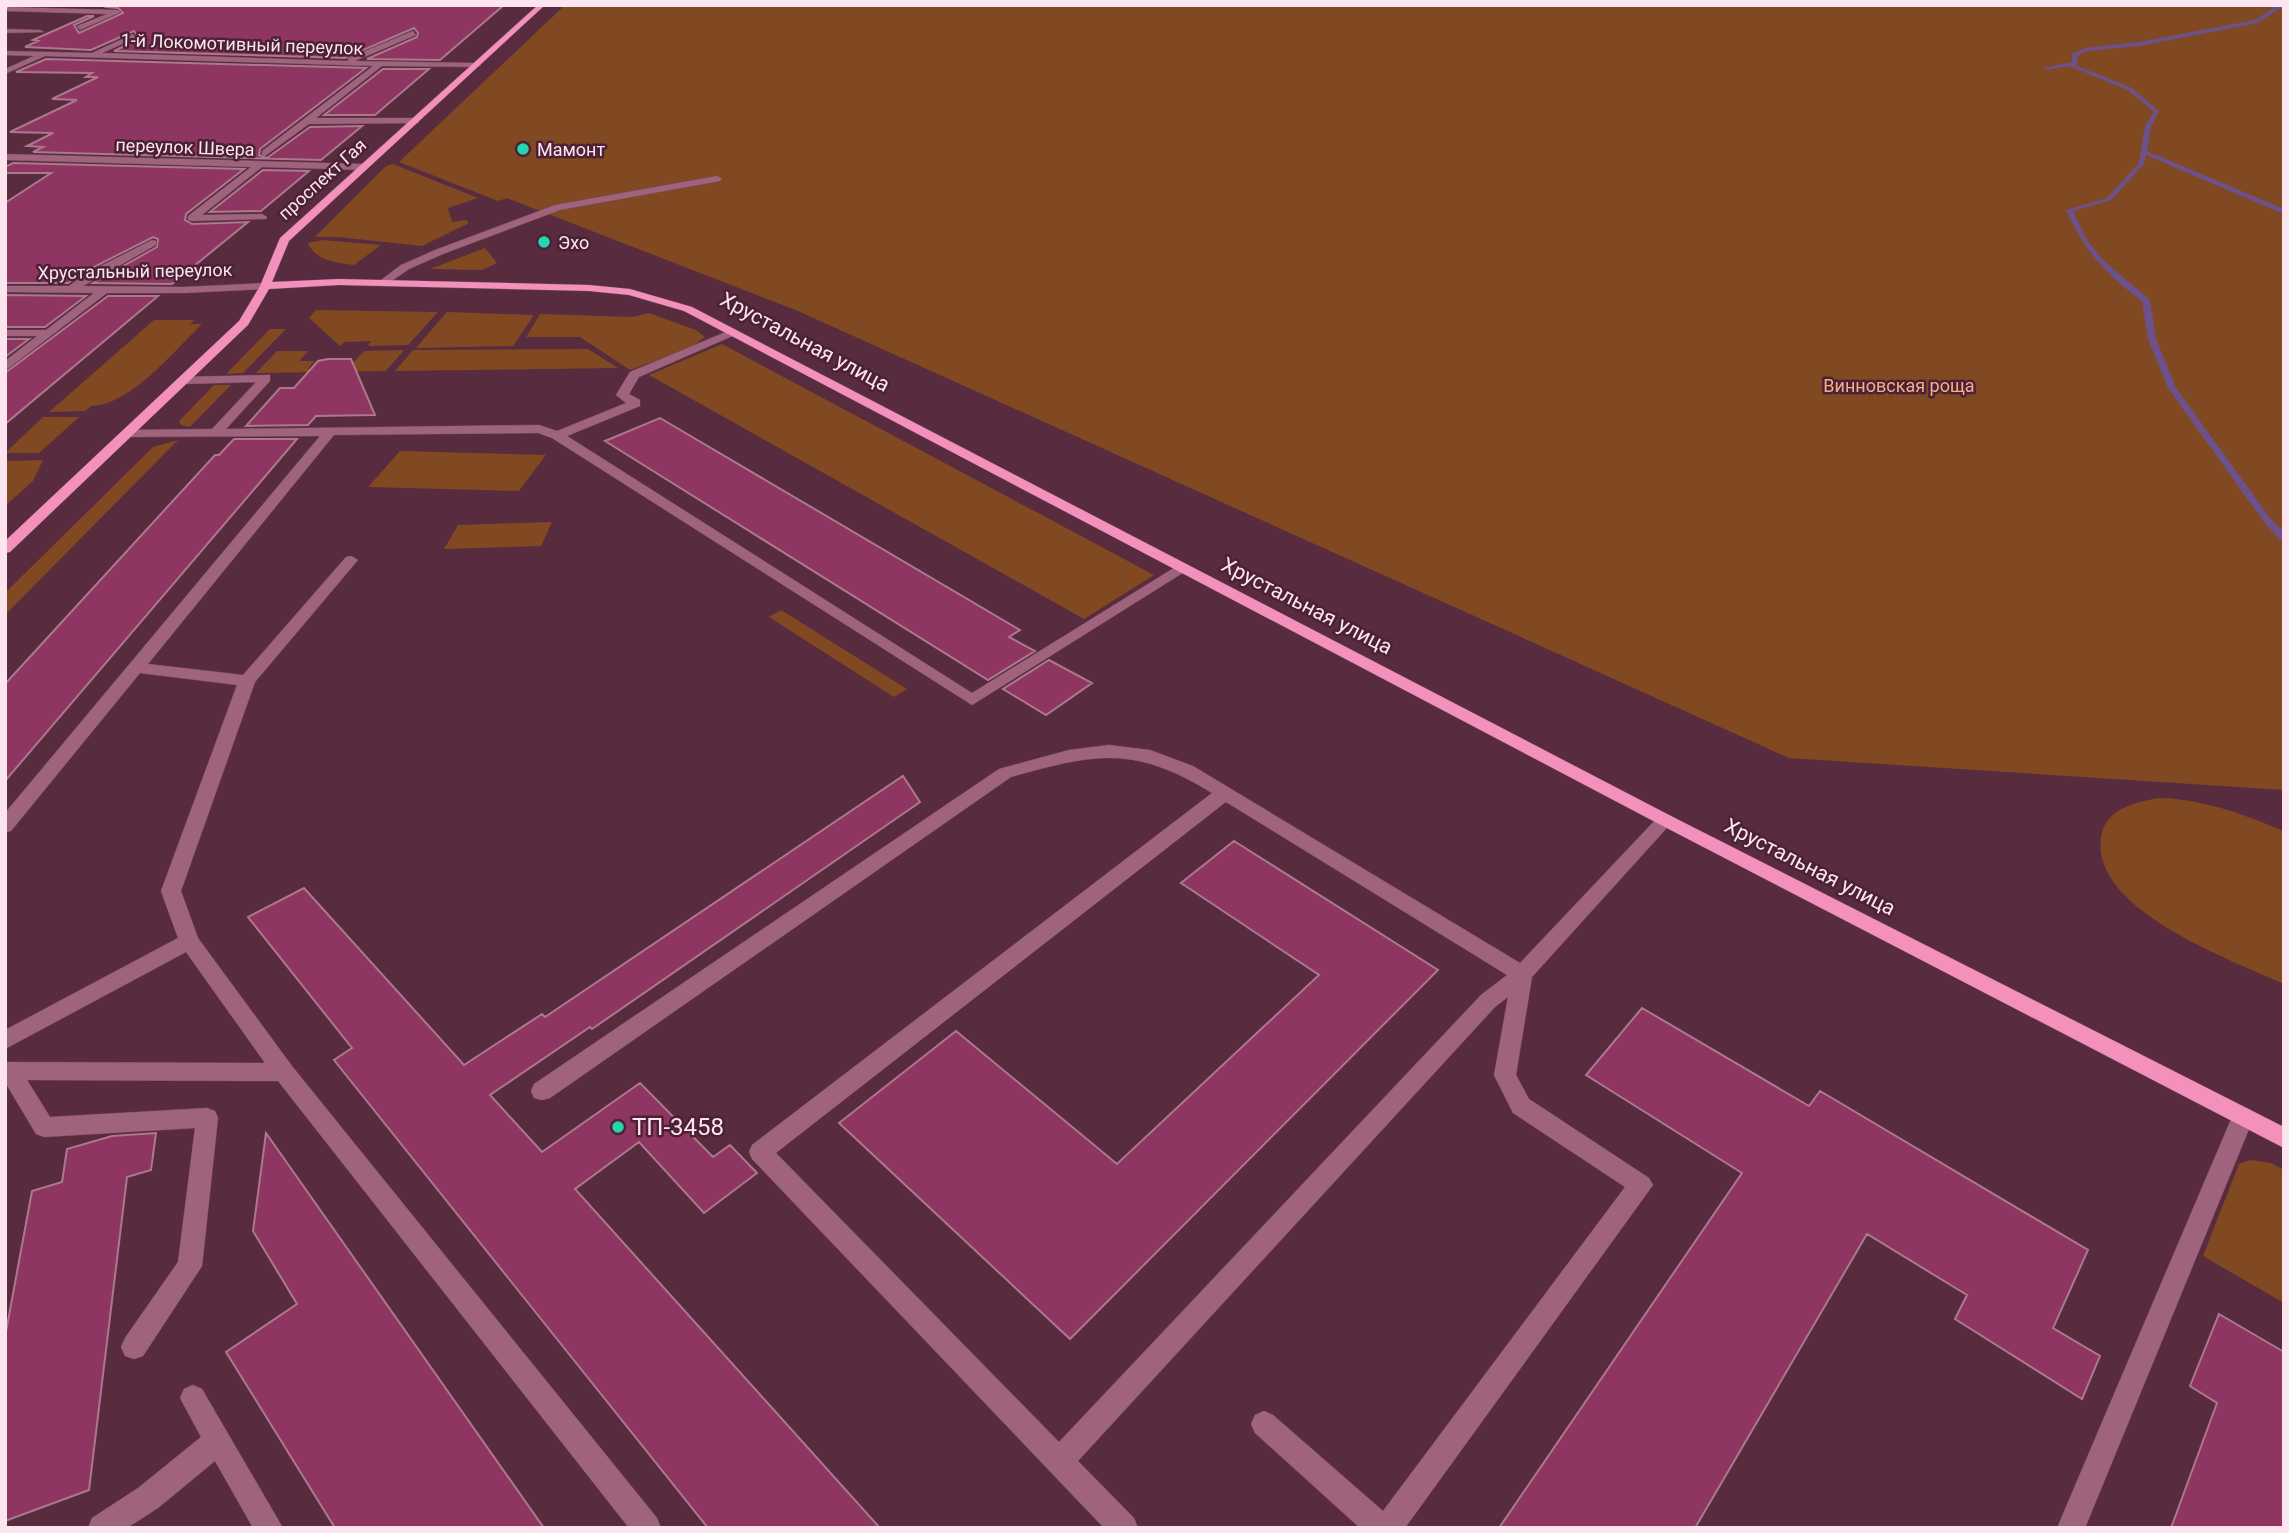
<svg xmlns="http://www.w3.org/2000/svg" width="2289" height="1533" font-family="Roboto,sans-serif">
<rect width="100%" height="100%" fill="#582b3f"/>
<path fill="#814922" d="M 565,5 L 2284,5 L 2284,790 L 1789,758 L 798,311 L 507,198 L 498,201 L 399,162 Z
M 393,164 L 478,198 L 448,208 L 452,222 L 466,220 L 469,223 L 422,246 L 338,237 L 315,237 L 386,166 Z
M 322,240 L 381,245 L 354,265 C 338,263 315,261 308,243 Z
M 485,248 L 497,263 L 482,270 L 430,269 Z
M 316,310 L 438,312 L 408,345 L 368,346 L 371,341 L 345,342 L 340,346 L 309,318 Z
M 447,312 L 534,315 L 513,346 L 416,348 Z
M 649,313 L 696,330 L 705,337 L 689,348 L 630,370 L 580,337 L 526,337 L 540,314 L 633,317 Z
M 154,320 L 194,320 L 190,324 L 202,324 C 174,351 131,405 91,406 L 85,411 L 49,412 Z
M 270,329 L 286,329 L 243,373 L 226,374 Z
M 722,344 L 1154,575 L 1084,619 L 649,375 Z
M 588,349 L 618,368 L 395,371 L 413,350 Z
M 404,350 L 386,371 L 256,373 L 277,351 L 308,351 L 299,361 L 314,361 L 308,369 L 348,368 L 364,351 Z
M 214,385 L 231,385 L 190,427 L 181,425 L 179,421 Z
M 43,417 L 79,417 L 39,453 L 5,453 Z
M 178,440 L 5,615 L 5,593 L 153,447 Z
M 400,451 L 546,455 L 519,491 L 368,487 Z
M 43,460 L 33,481 L 5,506 L 5,461 Z
M 552,522 L 541,546 L 444,549 L 458,525 Z
M 781,610 L 907,689 L 894,697 L 769,617 Z
M 2159,798 C 2204,799 2242,814 2284,831 L 2284,984 C 2232,960 2090,910 2101,837 C 2105,809 2135,802 2159,798 Z
M 2250,1160 L 2271,1163 L 2284,1170 L 2284,1303 L 2203,1256 L 2239,1164 Z"/>
<g fill="none" stroke-linecap="round" stroke-linejoin="round">
<path fill="#6d518d" fill-rule="evenodd" d="M 2278,5 L 2284,6 L 2257,23 L 2139,46 L 2086,51 L 2077,56 L 2078,63 L 2075,65 L 2132,88 L 2159,111 L 2151,126 L 2147,151 L 2284,209 L 2284,214 L 2146,155 L 2144,164 L 2111,200 L 2073,211 L 2087,240 L 2103,260 L 2150,300 L 2156,339 L 2176,388 L 2270,518 L 2284,532 L 2284,541 L 2280,540 L 2264,522 L 2168,388 L 2148,339 L 2142,301 C 2105,274 2085,251 2066,210 L 2107,198 L 2139,163 L 2145,126 L 2154,112 L 2128,90 L 2069,66 L 2047,70 L 2044,68 L 2072,62 L 2072,54 L 2085,48 L 2139,42 L 2255,20 Z"/>
</g>
<path fill="#8f3561" stroke="#ac788d" stroke-width="2" d="M 111,5 L 504,5 L 440,60 L 367,59 L 417,37 L 418,33 L 414,28 L 345,58 L 114,51 L 137,40 L 138,36 L 134,31 L 91,50 L 25,47 L 38,41 L 33,40 L 87,16 L 94,16 L 74,25 L 79,33 L 123,13 L 118,8 L 107,7 Z
M 46,59 L 366,68 L 260,149 L 259,155 L 267,158 L 310,127 L 362,126 L 321,160 L 33,152 L 43,147 L 27,146 L 53,133 L 10,132 L 77,100 L 52,99 L 98,77 L 86,77 L 92,73 L 16,72 Z
M 383,69 L 429,69 L 375,115 L 324,115 Z
M 13,163 L 244,169 L 186,214 L 185,220 L 192,224 L 248,222 L 172,284 L 93,283 L 157,247 L 158,239 L 153,237 L 84,272 L 68,283 L 5,283 L 5,203 L 51,173 L 5,173 L 5,167 Z
M 263,170 L 309,171 L 261,211 L 210,212 Z
M 5,295 L 86,296 L 45,327 L 5,327 Z
M 108,296 L 158,296 L 5,424 L 5,373 Z
M 5,339 L 29,339 L 5,357 Z
M 328,359 L 351,359 L 375,415 L 316,416 L 308,425 L 246,426 L 280,388 L 294,388 L 318,361 Z
M 660,418 L 1020,630 L 1009,637 L 1035,651 L 988,680 L 605,441 Z
M 234,439 L 297,439 L 5,781 L 6,683 L 215,455 L 219,455 Z
M 1049,660 L 1092,683 L 1046,715 L 1003,689 Z
M 903,776 L 920,802 L 592,1029 L 590,1027 L 490,1095 L 542,1152 L 640,1083 L 713,1157 L 730,1145 L 757,1173 L 704,1213 L 639,1142 L 575,1189 L 880,1528 L 708,1528 L 334,1060 L 352,1048 L 248,917 L 304,888 L 464,1065 L 542,1014 L 545,1017 Z
M 1234,841 L 1438,970 L 1070,1339 L 839,1123 L 956,1031 L 1117,1164 L 1319,975 L 1181,883 Z
M 1642,1008 L 1809,1106 L 1820,1091 L 2088,1250 L 2053,1328 L 2100,1356 L 2082,1399 L 1955,1319 L 1967,1295 L 1867,1234 L 1695,1528 L 1499,1528 L 1742,1173 L 1586,1075 Z
M 156,1133 L 151,1170 L 127,1177 L 89,1490 L 5,1521 L 5,1337 L 32,1191 L 62,1182 L 67,1149 L 112,1136 Z
M 266,1133 L 544,1528 L 335,1528 L 226,1352 L 297,1304 L 253,1231 Z
M 2219,1314 L 2284,1352 L 2284,1528 L 2171,1528 L 2217,1403 L 2190,1386 Z"/>
<g fill="none" stroke-linecap="round" stroke-linejoin="round">
<defs>
<path id="minor" d="M 5,7 L 117,10 L 121,12 L 80,30 L 77,26 L 107,14 L 5,11 Z
M 5,29 L 40,30 L 44,32 L 5,33 Z
M 413,31 L 416,35 L 355,61 L 477,63 L 481,65 L 477,67 L 382,66 L 316,118 L 416,118 L 419,123 L 309,124 L 265,156 L 262,155 L 262,151 L 373,66 L 45,56 L 5,74 L 5,69 L 34,56 L 5,55 L 5,51 L 92,53 L 133,34 L 136,38 L 102,53 L 348,61 L 348,58 Z
M 5,154 L 364,164 L 369,167 L 364,170 L 262,167 L 202,215 L 262,214 L 267,217 L 266,219 L 192,221 L 188,220 L 188,216 L 251,167 L 5,160 Z
M 717,176 L 722,179 L 720,181 L 560,210 L 443,254 L 409,269 L 386,285 L 377,283 L 401,265 L 435,250 L 555,205 Z
M 152,240 L 156,241 L 156,245 L 83,286 L 184,287 L 265,283 L 270,286 L 265,289 L 184,293 L 107,293 L 5,371 L 5,361 L 37,336 L 5,336 L 5,330 L 46,330 L 94,293 L 5,292 L 5,286 L 69,286 L 85,274 Z
M 733,329 L 739,332 L 737,334 L 639,377 L 629,394 L 640,400 L 640,406 L 567,436 L 972,693 L 1177,566 L 1187,566 L 1189,569 L 972,705 L 552,438 L 538,433 L 334,435 L 148,664 L 243,675 L 346,557 L 351,556 L 358,560 L 255,682 L 181,891 L 198,938 L 292,1066 L 657,1518 L 661,1528 L 629,1528 L 278,1081 L 27,1080 L 50,1117 L 207,1108 L 215,1111 L 218,1118 L 202,1266 L 143,1356 L 134,1359 L 125,1356 L 121,1347 L 125,1338 L 178,1262 L 195,1128 L 44,1137 L 36,1134 L 5,1082 L 5,1062 L 265,1063 L 186,952 L 5,1049 L 5,1030 L 178,938 L 161,891 L 237,685 L 140,673 L 11,831 L 5,832 L 5,813 L 320,436 L 122,437 L 121,434 L 127,430 L 212,429 L 256,382 L 184,384 L 180,383 L 180,377 L 270,375 L 270,381 L 226,429 L 539,425 L 557,431 L 626,403 L 616,395 L 630,372 Z
M 1109,745 L 1150,750 L 1193,766 L 1520,963 L 1659,816 L 1671,816 L 1674,820 L 1532,977 L 1516,1075 L 1529,1099 L 1649,1178 L 1653,1185 L 1405,1528 L 1360,1528 L 1255,1433 L 1251,1424 L 1255,1415 L 1264,1411 L 1273,1415 L 1383,1511 L 1625,1187 L 1513,1113 L 1494,1075 L 1508,997 L 1495,1007 L 1078,1461 L 1134,1518 L 1138,1528 L 1104,1528 L 752,1159 L 749,1152 L 752,1145 L 1212,793 C 1134,745 1096,753 1011,777 L 550,1098 L 542,1100 L 534,1098 L 531,1091 L 534,1084 L 999,769 L 1069,750 ZM 1226,802 L 1507,975 L 1481,995 L 1059,1442 L 776,1153 Z
M 2243,1107 L 2251,1110 L 2254,1117 L 2085,1528 L 2057,1528 L 2232,1117 L 2235,1110 Z
M 193,1385 L 202,1389 L 283,1528 L 253,1528 L 215,1461 L 158,1508 L 127,1528 L 88,1528 L 92,1518 L 138,1488 L 201,1437 L 180,1398 L 184,1389 Z"/>
<path id="major" d="M 5,5 L 12,5 L 5,9 Z
M 538,5 L 545,5 L 289,241 L 272,282 L 339,279 L 589,285 L 630,289 L 692,307 L 1671,816 L 2284,1127 L 2284,1148 L 1659,824 L 684,311 L 629,295 L 589,291 L 339,285 L 269,289 L 248,325 L 10,552 L 5,553 L 5,541 L 239,321 L 260,286 L 280,238 Z"/>
</defs>
<use href="#minor" stroke="#72495b" stroke-width="1"/>
<use href="#major" stroke="#72495b" stroke-width="1"/>
<use href="#minor" fill="#a0637d" fill-rule="evenodd"/>
<use href="#major" fill="#f490bc" fill-rule="evenodd"/>
</g>
<g fill="#24d5ae" stroke="#4c2135" stroke-width="2.5">
<circle cx="523" cy="149" r="7"/>
<circle cx="544" cy="242" r="7"/>
<circle cx="618" cy="1127" r="7"/>
</g>
<g text-anchor="middle" dominant-baseline="central" stroke-width="5" stroke-linejoin="round" paint-order="stroke">
<g font-size="18" fill="#fce5ee" stroke="#4c2135">
<text transform="translate(242 44) rotate(2)">1-й Локомотивный переулок</text>
<text transform="translate(185 147) rotate(2)">переулок Швера</text>
<text transform="translate(322 179) rotate(-42)">проспект Гая</text>
<text transform="translate(135 271) rotate(-1)">Хрустальный переулок</text>
</g>
<g font-size="18" fill="#fce5ee" stroke="#4c2135" text-anchor="start">
<text x="537" y="149">Мамонт</text>
<text x="558" y="242">Эхо</text>
</g>
<g font-size="18" fill="#f3b086" stroke="#4c2135">
<text x="1899" y="385">Винновская роща</text>
</g>
<g font-size="21" fill="#fce5ee" stroke="#4c2135">
<text transform="translate(805 342) rotate(28)">Хрустальная улица</text>
<text transform="translate(1307 606) rotate(27)">Хрустальная улица</text>
<text transform="translate(1810 867) rotate(27)">Хрустальная улица</text>
</g>
<g font-size="24" fill="#fce5ee" stroke="#4c2135" text-anchor="start">
<text x="632" y="1127">ТП-3458</text>
</g>
</g>
<rect width="2289" height="1533" fill="none" stroke="#fce5ee" stroke-width="14"/>
</svg>
